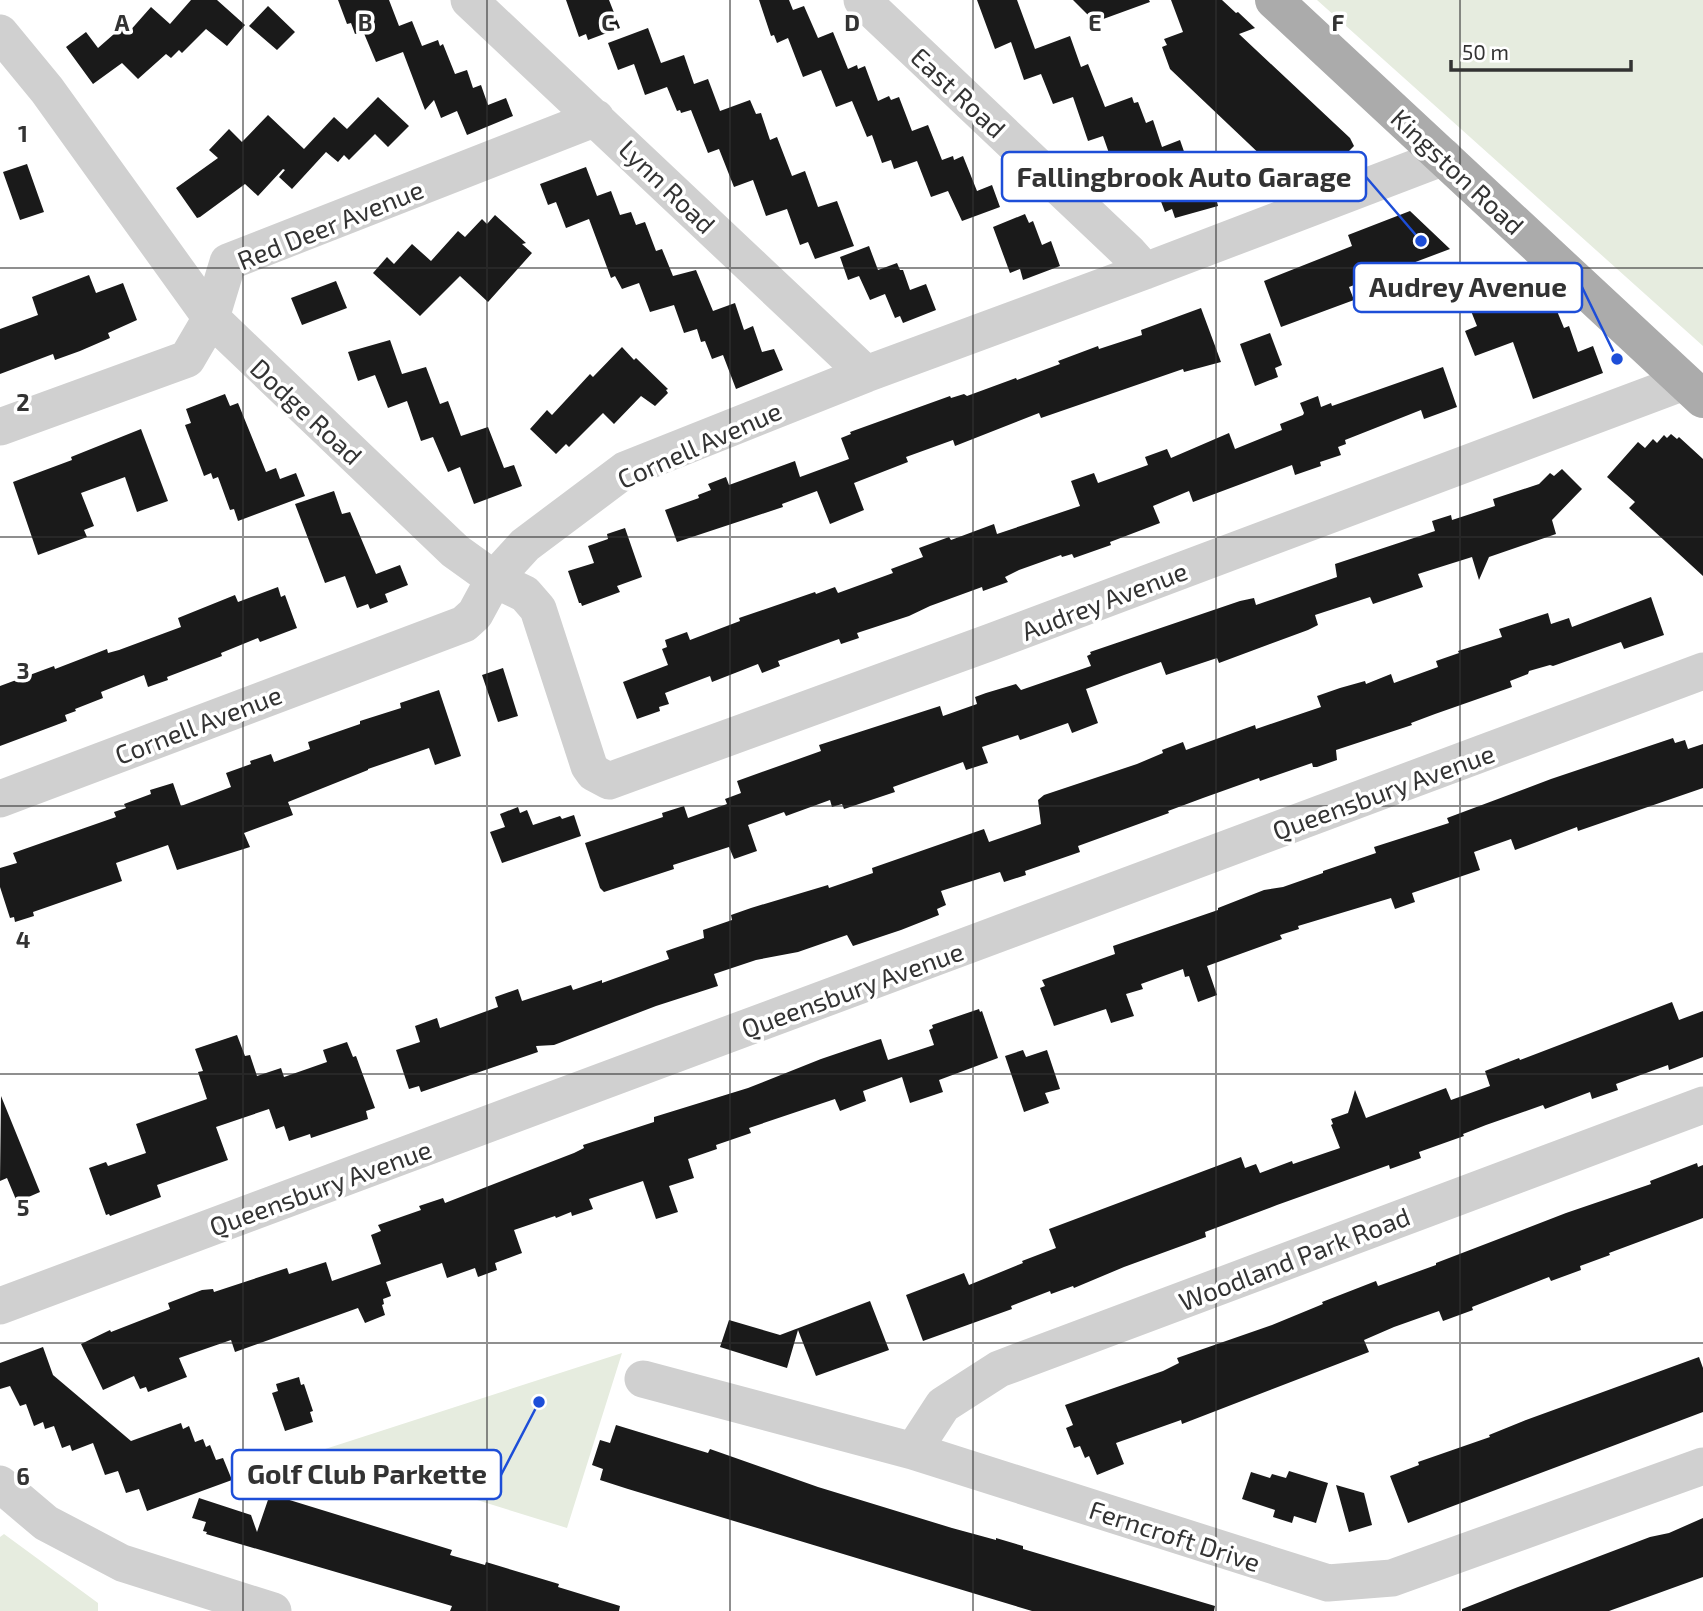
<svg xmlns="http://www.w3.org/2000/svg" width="1703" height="1611" font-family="'Exo 2',sans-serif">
<rect width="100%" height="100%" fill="#fff"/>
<path fill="#e6ecdf" d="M 1317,0 L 1703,0 L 1703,346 Z
M 622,1353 L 567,1528 L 319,1451 Z
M 4,1534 L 98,1603 L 98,1611 L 0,1611 L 0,1537 Z"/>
<path fill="#1a1a1a" d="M 191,0 L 217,0 L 245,25 L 227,46 L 206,29 L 182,53 L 179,50 L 171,58 L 166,54 L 138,79 L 122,63 L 93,84 L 66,47 L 86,32 L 98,48 L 122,27 L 128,33 L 151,7 L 170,24 Z
M 338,0 L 389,0 L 399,26 L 412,21 L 422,46 L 438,40 L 440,46 L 443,44 L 455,74 L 467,70 L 473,88 L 481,85 L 488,105 L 506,98 L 513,116 L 467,135 L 457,111 L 441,118 L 434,100 L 425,110 L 403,52 L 376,62 L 363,31 L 355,34 L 351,23 L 347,24 Z
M 566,0 L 609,0 L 620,28 L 588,40 L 586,34 L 579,37 Z
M 759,0 L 789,0 L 793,10 L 804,6 L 818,38 L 833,32 L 848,69 L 857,65 L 858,69 L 865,66 L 878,101 L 889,96 L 891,100 L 899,97 L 912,131 L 928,125 L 942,160 L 953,156 L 954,160 L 963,156 L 977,191 L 992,185 L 1000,207 L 962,221 L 948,191 L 931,197 L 917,161 L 894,169 L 891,160 L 882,163 L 872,135 L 867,137 L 852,101 L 836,107 L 821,70 L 803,77 L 788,38 L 777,43 L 774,35 L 771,36 Z
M 977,0 L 1017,0 L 1035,49 L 1070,36 L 1081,67 L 1088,64 L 1105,107 L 1132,97 L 1134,103 L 1138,102 L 1146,123 L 1153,120 L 1162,147 L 1180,140 L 1188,163 L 1196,160 L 1207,183 L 1217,180 L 1223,200 L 1217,202 L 1218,206 L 1175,218 L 1172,209 L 1165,212 L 1160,199 L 1156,200 L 1145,175 L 1139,177 L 1136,176 L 1132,167 L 1127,170 L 1120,153 L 1110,156 L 1103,136 L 1088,141 L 1073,97 L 1053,104 L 1041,74 L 1024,80 L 1011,42 L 995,49 Z
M 1073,0 L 1149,0 L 1150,2 L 1095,22 Z
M 1171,0 L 1222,0 L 1236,13 L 1238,12 L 1255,28 L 1239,34 L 1350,138 L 1354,146 L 1347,153 L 1284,177 L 1170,69 L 1162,47 L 1167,45 L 1164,39 L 1183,32 Z
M 268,6 L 295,32 L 277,50 L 249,26 Z
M 648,28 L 661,63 L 684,55 L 694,84 L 708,79 L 720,111 L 750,100 L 756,114 L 761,113 L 770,140 L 777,137 L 792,176 L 805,171 L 818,207 L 837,201 L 854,246 L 815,259 L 808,242 L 800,245 L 787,209 L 766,216 L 753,180 L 734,187 L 719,149 L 708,153 L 691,110 L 681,113 L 680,110 L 677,111 L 667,87 L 645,95 L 634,64 L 618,70 L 608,43 Z
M 378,97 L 409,126 L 388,147 L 375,134 L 349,160 L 344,155 L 338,162 L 326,152 L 292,189 L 279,177 L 285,170 L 283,169 L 258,196 L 245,184 L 200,217 L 197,218 L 176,188 L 218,158 L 209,150 L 229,129 L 242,142 L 268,115 L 304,149 L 334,117 L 347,129 Z
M 27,164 L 44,212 L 20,220 L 3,172 Z
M 586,167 L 597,196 L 611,191 L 620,215 L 631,212 L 636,225 L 645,222 L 656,251 L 662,249 L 673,276 L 696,270 L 713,311 L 735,303 L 744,330 L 753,326 L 762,352 L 774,349 L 783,370 L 736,389 L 723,355 L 712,359 L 705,341 L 701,342 L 697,329 L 684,333 L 674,305 L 650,312 L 639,283 L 622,289 L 615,276 L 611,278 L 589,219 L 566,228 L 556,202 L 548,205 L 540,184 Z
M 1410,211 L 1450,249 L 1349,287 L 1354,300 L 1281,327 L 1264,281 L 1352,246 L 1348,235 Z
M 1025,214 L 1029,223 L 1033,221 L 1042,245 L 1051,241 L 1060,266 L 1023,280 L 1020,269 L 1010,273 L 993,227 Z
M 495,215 L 526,243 L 522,244 L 532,253 L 488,302 L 460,276 L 420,316 L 373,273 L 387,257 L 394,264 L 412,244 L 431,261 L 458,231 L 465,237 L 482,219 L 487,224 Z
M 869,246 L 878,270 L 897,263 L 900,270 L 903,270 L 910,290 L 926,284 L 936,310 L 903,323 L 900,316 L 895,318 L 885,294 L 870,300 L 859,276 L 848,280 L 840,257 Z
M 1510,268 L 1557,311 L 1564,328 L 1569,326 L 1578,352 L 1593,346 L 1603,373 L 1533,399 L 1513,342 L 1475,356 L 1465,331 L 1477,326 L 1461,286 Z
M 89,275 L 96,293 L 123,283 L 137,320 L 108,333 L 110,338 L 80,351 L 55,360 L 53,354 L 0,374 L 0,329 L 38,315 L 32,297 Z
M 336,281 L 347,308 L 302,325 L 291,298 Z
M 1201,308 L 1221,362 L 1184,372 L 1183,369 L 1041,418 L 1039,413 L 955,446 L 953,440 L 906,457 L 908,462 L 854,483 L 864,510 L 830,524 L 817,491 L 782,504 L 783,507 L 677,542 L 665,510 L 699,498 L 698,495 L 711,490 L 708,484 L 726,477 L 729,485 L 795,461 L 800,477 L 849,459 L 841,438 L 851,434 L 850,432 L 950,396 L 951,398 L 964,394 L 967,396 L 1016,378 L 1017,380 L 1060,364 L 1058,361 L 1098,346 L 1099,349 L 1142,335 L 1141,330 Z
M 1270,333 L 1282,365 L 1275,368 L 1278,377 L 1255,386 L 1240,344 Z
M 390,340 L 402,374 L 426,367 L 440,404 L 448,401 L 461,436 L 488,427 L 504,468 L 514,465 L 522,486 L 474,504 L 460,467 L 448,472 L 433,437 L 421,441 L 407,401 L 388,408 L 375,375 L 358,381 L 348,352 Z
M 622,347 L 634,360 L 636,358 L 668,389 L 666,390 L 668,393 L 655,406 L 641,396 L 614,424 L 603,413 L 569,447 L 566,444 L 556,454 L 530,429 L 547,410 L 552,415 L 590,374 L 593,377 Z
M 1443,367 L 1457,407 L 1424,419 L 1421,410 L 1345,440 L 1346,444 L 1338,447 L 1341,455 L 1320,462 L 1321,466 L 1295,475 L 1292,465 L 1193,502 L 1189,491 L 1153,506 L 1160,523 L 1110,542 L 1111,545 L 1074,558 L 1072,554 L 1062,557 L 1061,555 L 1019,570 L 1005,577 L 1008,582 L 983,591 L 982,587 L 930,606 L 909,616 L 857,633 L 859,638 L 841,644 L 839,639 L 778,661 L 780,666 L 762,673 L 758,664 L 712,682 L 710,676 L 665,693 L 669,704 L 659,707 L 660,711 L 637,719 L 623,682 L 668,665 L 662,649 L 667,647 L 665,640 L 687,632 L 690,640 L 740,621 L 739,618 L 815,592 L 816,594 L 835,587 L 838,593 L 893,573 L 891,569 L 923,557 L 919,548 L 949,537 L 951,540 L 994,524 L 997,534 L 1080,506 L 1071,481 L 1094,473 L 1098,483 L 1148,465 L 1145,457 L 1167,449 L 1171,458 L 1229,433 L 1235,449 L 1282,430 L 1280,424 L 1303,415 L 1304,413 L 1300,403 L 1318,396 L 1321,407 L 1331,403 L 1332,406 Z
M 225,394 L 230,406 L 238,403 L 266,472 L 276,468 L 280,479 L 296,473 L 305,496 L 238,521 L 234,509 L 230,510 L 218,477 L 213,479 L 211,473 L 204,476 L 185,425 L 191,423 L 186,409 Z
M 141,429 L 168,501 L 137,512 L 125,477 L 81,493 L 94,526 L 84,530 L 87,537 L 38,555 L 13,482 L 72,460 L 71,457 Z
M 1671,434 L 1677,439 L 1679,437 L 1703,459 L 1703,576 L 1629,508 L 1635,502 L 1607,477 L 1638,442 L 1645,448 L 1653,439 L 1657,443 L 1664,435 L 1667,438 Z
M 1562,469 L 1582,489 L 1552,520 L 1556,534 L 1489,557 L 1479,580 L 1472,557 L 1418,574 L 1423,587 L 1373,604 L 1370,597 L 1315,615 L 1318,625 L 1308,630 L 1219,663 L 1217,658 L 1166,675 L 1161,662 L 1124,675 L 1086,689 L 1098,723 L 1072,733 L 1068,723 L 1020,740 L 1018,735 L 982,747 L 988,763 L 966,770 L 963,762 L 893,787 L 895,792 L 844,809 L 842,804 L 832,807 L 830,800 L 786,816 L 784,812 L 748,825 L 757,851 L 734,859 L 729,847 L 673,865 L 674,869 L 604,892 L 600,888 L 585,843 L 663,817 L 662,813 L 684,806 L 688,818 L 727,804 L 725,799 L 741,793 L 737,781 L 821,751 L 819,745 L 940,706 L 943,716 L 977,704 L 975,697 L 986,693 L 1016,684 L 1021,690 L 1091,666 L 1087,656 L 1091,654 L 1090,652 L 1240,601 L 1254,598 L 1256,605 L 1337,577 L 1335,564 L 1435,531 L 1432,521 L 1451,515 L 1452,520 L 1495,506 L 1493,499 L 1539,484 L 1550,473 L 1554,476 Z
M 334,491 L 342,514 L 350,512 L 376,574 L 400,565 L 408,585 L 385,594 L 388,602 L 370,609 L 368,604 L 357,608 L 345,576 L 325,583 L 295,504 Z
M 625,528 L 642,577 L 617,586 L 620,592 L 582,606 L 581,603 L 579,603 L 568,571 L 594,563 L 588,546 L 608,539 L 607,534 Z
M 278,587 L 281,597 L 285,595 L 297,628 L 260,642 L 258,638 L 221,653 L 222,656 L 167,677 L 168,680 L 148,687 L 144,675 L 101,692 L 103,698 L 75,709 L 76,711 L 65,715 L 67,721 L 0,746 L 0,686 L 54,666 L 55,669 L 107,649 L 108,653 L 119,650 L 181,627 L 178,618 L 235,595 L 238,602 Z
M 1651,597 L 1664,635 L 1624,649 L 1621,642 L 1553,666 L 1550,665 L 1529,671 L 1528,674 L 1510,681 L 1512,687 L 1435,714 L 1411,723 L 1412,725 L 1336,750 L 1337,760 L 1317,767 L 1313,767 L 1312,763 L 1260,781 L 1259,778 L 1203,798 L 1168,811 L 1169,813 L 1078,846 L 1080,852 L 1025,871 L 1026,875 L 1004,882 L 1000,872 L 941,891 L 946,905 L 937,909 L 939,915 L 901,930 L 853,946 L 847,935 L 798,952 L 756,960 L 714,974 L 718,986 L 656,1006 L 554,1045 L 536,1046 L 538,1052 L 421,1092 L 419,1086 L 409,1089 L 396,1050 L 420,1042 L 415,1026 L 437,1018 L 440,1028 L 498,1007 L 495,997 L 518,989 L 522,1001 L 571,985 L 573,990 L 602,980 L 602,983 L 669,959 L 666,951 L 704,938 L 703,930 L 732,920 L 731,915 L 751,908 L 828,885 L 829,888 L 873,873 L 872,868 L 984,829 L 989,842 L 1041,824 L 1038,800 L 1044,795 L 1137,764 L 1163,753 L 1162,750 L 1183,742 L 1186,750 L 1255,725 L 1256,729 L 1321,707 L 1317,696 L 1340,688 L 1365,681 L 1366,684 L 1391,674 L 1394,683 L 1438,667 L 1436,661 L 1459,653 L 1458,651 L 1502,637 L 1499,629 L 1548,613 L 1551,624 L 1569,618 L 1572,627 Z
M 503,668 L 518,716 L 498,722 L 482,675 Z
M 439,690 L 461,756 L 435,765 L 429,748 L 368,769 L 368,770 L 288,802 L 293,815 L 244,833 L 250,847 L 177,870 L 168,845 L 116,863 L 122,881 L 33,912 L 34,916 L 15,922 L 14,917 L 10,918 L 0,887 L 0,868 L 17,863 L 13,853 L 116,817 L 114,812 L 126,808 L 124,804 L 151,794 L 150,790 L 173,783 L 181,806 L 231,787 L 226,773 L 251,764 L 250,761 L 271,754 L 274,762 L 310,749 L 308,742 L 360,724 L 360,721 L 401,708 L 400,703 Z
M 1673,738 L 1675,743 L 1685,740 L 1688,749 L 1703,744 L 1703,788 L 1578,831 L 1577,827 L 1515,850 L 1511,839 L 1474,852 L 1480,870 L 1412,893 L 1415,902 L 1395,909 L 1391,898 L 1298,926 L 1299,929 L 1280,935 L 1282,939 L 1207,966 L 1217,995 L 1198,1002 L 1189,976 L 1185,977 L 1183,969 L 1141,984 L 1143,989 L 1126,994 L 1134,1016 L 1111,1023 L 1106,1009 L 1054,1026 L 1040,988 L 1045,986 L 1042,980 L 1115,954 L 1113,946 L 1218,910 L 1218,908 L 1264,890 L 1283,887 L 1323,873 L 1323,871 L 1376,853 L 1374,847 L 1449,823 L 1447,818 L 1551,779 Z
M 518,807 L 520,813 L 527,810 L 533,825 L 560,816 L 562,819 L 574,815 L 581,836 L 502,863 L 490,832 L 505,827 L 500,814 Z
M 1672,1002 L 1679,1020 L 1703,1011 L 1703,1057 L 1669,1070 L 1668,1065 L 1616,1084 L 1618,1090 L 1592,1099 L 1590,1092 L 1545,1109 L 1543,1105 L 1486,1125 L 1463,1134 L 1464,1136 L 1419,1152 L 1421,1158 L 1390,1169 L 1389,1165 L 1277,1205 L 1205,1232 L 1206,1237 L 1124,1267 L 1074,1288 L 1073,1286 L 1051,1294 L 1050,1291 L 1011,1306 L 1012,1309 L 923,1341 L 906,1295 L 964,1273 L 969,1285 L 1023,1263 L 1022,1261 L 1056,1248 L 1049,1229 L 1241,1157 L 1245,1168 L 1256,1164 L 1260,1173 L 1292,1161 L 1293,1164 L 1340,1148 L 1331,1125 L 1333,1124 L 1331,1119 L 1348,1113 L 1355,1090 L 1366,1118 L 1446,1088 L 1451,1100 L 1490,1086 L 1485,1071 L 1519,1058 L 1520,1060 Z
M 979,1009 L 980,1012 L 982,1011 L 998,1058 L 939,1080 L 943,1092 L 910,1103 L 902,1077 L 863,1091 L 866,1101 L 840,1111 L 835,1099 L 749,1128 L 751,1133 L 716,1145 L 717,1149 L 688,1159 L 694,1178 L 669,1186 L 678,1212 L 656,1219 L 643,1181 L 589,1199 L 593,1209 L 572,1216 L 571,1212 L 556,1218 L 555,1216 L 514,1230 L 522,1253 L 495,1263 L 497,1270 L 478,1277 L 475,1268 L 447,1278 L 442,1263 L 386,1282 L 391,1296 L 383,1299 L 384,1304 L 382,1305 L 385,1315 L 365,1323 L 358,1308 L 235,1352 L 231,1340 L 179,1358 L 187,1377 L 148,1392 L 146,1387 L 140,1389 L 134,1376 L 103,1390 L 81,1344 L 110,1330 L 111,1332 L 170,1309 L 168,1303 L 202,1290 L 213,1289 L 214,1292 L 287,1268 L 289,1274 L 326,1262 L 332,1281 L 381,1264 L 371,1235 L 381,1231 L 378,1225 L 421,1210 L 419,1206 L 443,1198 L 445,1203 L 574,1153 L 584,1148 L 583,1145 L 654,1122 L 654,1117 L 748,1088 L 821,1059 L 877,1040 L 881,1039 L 888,1060 L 934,1045 L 929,1030 L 933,1028 L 932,1025 Z
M 237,1035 L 245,1056 L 250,1055 L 257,1076 L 281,1068 L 284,1077 L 327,1062 L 323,1050 L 347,1042 L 353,1057 L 356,1056 L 375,1108 L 366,1111 L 368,1119 L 311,1138 L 310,1134 L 289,1141 L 284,1126 L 276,1129 L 269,1109 L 216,1127 L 228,1160 L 157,1185 L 161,1197 L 110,1216 L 109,1214 L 106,1215 L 89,1168 L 106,1162 L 108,1166 L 146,1153 L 136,1124 L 207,1099 L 198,1072 L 203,1071 L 195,1049 Z
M 1023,1050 L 1026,1057 L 1047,1050 L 1060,1089 L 1045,1093 L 1049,1103 L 1024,1112 L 1005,1056 Z
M 1,1096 L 40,1192 L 17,1202 L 7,1178 L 0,1181 Z
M 1697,1163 L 1698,1167 L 1703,1165 L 1703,1218 L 1609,1253 L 1610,1255 L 1580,1266 L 1581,1270 L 1551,1281 L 1549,1277 L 1472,1307 L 1473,1310 L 1443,1321 L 1439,1311 L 1394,1327 L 1364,1340 L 1369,1352 L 1182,1424 L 1181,1420 L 1116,1443 L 1124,1464 L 1097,1475 L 1089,1456 L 1085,1458 L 1080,1446 L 1074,1448 L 1066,1428 L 1073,1425 L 1065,1405 L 1163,1371 L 1179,1363 L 1177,1358 L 1272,1325 L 1323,1304 L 1322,1302 L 1376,1281 L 1378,1286 L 1436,1265 L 1436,1263 L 1566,1213 L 1651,1184 L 1650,1181 Z
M 870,1301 L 889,1350 L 816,1376 L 798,1330 L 787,1368 L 720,1347 L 729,1320 L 780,1335 Z
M 43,1347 L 53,1375 L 131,1441 L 181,1423 L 183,1429 L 189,1426 L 195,1442 L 203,1439 L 206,1447 L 210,1445 L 216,1460 L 223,1458 L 232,1480 L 147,1511 L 139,1489 L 126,1493 L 118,1471 L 105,1475 L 93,1443 L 72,1451 L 70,1445 L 62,1448 L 54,1426 L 45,1429 L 43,1422 L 34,1426 L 26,1404 L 20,1406 L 10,1386 L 0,1389 L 0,1363 Z
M 1699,1357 L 1703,1368 L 1703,1412 L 1408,1523 L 1390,1476 L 1419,1465 L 1418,1462 L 1490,1437 L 1489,1435 L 1526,1420 Z
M 299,1377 L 301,1385 L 304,1384 L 313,1411 L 310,1412 L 313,1422 L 285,1431 L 272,1393 L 278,1391 L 276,1384 Z
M 616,1425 L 708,1453 L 710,1449 L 818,1487 L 952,1528 L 996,1540 L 996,1538 L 1023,1546 L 1023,1549 L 1215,1606 L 1214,1611 L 1032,1611 L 628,1489 L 600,1480 L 603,1469 L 592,1465 L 600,1440 L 610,1443 Z
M 1289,1471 L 1328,1483 L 1316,1523 L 1294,1516 L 1292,1523 L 1273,1517 L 1275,1510 L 1242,1499 L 1251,1472 L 1270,1478 L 1272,1474 L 1286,1478 Z
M 1336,1485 L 1364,1493 L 1372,1525 L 1349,1532 Z
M 270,1494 L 452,1550 L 450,1555 L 485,1565 L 486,1562 L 559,1584 L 558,1587 L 620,1606 L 619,1611 L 450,1611 L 452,1606 L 206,1534 L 207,1532 L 203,1531 L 206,1522 L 192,1518 L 199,1498 L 251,1515 L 257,1532 Z
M 1703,1518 L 1703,1577 L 1609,1611 L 1462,1611 L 1462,1609 L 1518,1587 L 1650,1537 L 1669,1533 Z"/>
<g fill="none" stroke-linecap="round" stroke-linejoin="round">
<path stroke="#d0d0d0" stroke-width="37" d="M 469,0 L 866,374
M 862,0 L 1129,253 L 1145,271
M 0,33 L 47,90 L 211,318 L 455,551 L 494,579 L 525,594 L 538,609 L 589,766 L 594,773 L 609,781 L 991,642 L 1684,382
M 0,427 L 187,359 L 211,318 L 228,262 L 596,118
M 0,799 L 464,624 L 475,614 L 494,579 L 525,545 L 625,470 L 866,374 L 1145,271 L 1444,157
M 0,1306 L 1703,671
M 643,1379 L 913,1451 L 1328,1583 L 1392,1578 L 1703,1466
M 913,1451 L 943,1405 L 999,1369 L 1703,1105
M 0,1484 L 46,1523 L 122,1563 L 273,1611"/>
<path stroke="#ababab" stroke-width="38" d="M 1274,0 L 1703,399"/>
</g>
<path fill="none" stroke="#333" stroke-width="2" stroke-opacity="0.55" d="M 243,0 L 243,1611M 487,0 L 487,1611M 730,0 L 730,1611M 973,0 L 973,1611M 1216,0 L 1216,1611M 1460,0 L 1460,1611M 0,268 L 1703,268M 0,537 L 1703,537M 0,806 L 1703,806M 0,1074 L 1703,1074M 0,1343 L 1703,1343"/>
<g text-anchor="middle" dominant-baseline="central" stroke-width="7" stroke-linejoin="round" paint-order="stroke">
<g font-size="26" fill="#333" stroke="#fff">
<text transform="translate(959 92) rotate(43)">East Road</text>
<text transform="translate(1458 171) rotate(43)">Kingston Road</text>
<text transform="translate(668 186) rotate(44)">Lynn Road</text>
<text transform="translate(330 224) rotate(-22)">Red Deer Avenue</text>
<text transform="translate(307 411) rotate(43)">Dodge Road</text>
<text transform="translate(699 444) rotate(-24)">Cornell Avenue</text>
<text transform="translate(1104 600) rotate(-21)">Audrey Avenue</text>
<text transform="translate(198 724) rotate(-21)">Cornell Avenue</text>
<text transform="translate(1383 791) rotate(-20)">Queensbury Avenue</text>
<text transform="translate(852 989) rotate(-20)">Queensbury Avenue</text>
<text transform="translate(320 1187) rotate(-20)">Queensbury Avenue</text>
<text transform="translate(1294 1258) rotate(-21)">Woodland Park Road</text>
<text transform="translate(1175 1535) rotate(18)">Ferncroft Drive</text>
</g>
</g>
<g font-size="23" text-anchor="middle" font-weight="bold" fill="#333" stroke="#fff" stroke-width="7" stroke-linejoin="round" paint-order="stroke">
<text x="122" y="31">A</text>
<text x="365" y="31">B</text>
<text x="608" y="31">C</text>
<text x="852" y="31">D</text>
<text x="1095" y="31">E</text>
<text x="1338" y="31">F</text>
<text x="23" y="142">1</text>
<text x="23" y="411">2</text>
<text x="23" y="679">3</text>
<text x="23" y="948">4</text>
<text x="23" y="1216">5</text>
<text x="23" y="1485">6</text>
</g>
<path fill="none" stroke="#1d4ed8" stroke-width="2.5" d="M1421 241L1366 177M1617 359L1582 287M539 1402L501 1475"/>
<g fill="#1d4ed8" stroke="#fff" stroke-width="2.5">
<circle cx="1421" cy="241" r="7"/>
<circle cx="1617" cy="359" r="7"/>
<circle cx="539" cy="1402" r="7"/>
</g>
<g fill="#fff" stroke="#1d4ed8" stroke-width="2.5">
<rect x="1002" y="152" width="364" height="49" rx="7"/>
<rect x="1354" y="263" width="228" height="49" rx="7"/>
<rect x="232" y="1450" width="269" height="49" rx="7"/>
</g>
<g font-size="28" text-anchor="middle" font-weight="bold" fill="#333">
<text x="1184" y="187">Fallingbrook Auto Garage</text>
<text x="1468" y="297">Audrey Avenue</text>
<text x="367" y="1484">Golf Club Parkette</text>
</g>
<path d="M1451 60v10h180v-10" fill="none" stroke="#333333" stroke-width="3.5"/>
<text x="1462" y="60" font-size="21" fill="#333333" stroke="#ffffff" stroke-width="5" paint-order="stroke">50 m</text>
</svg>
